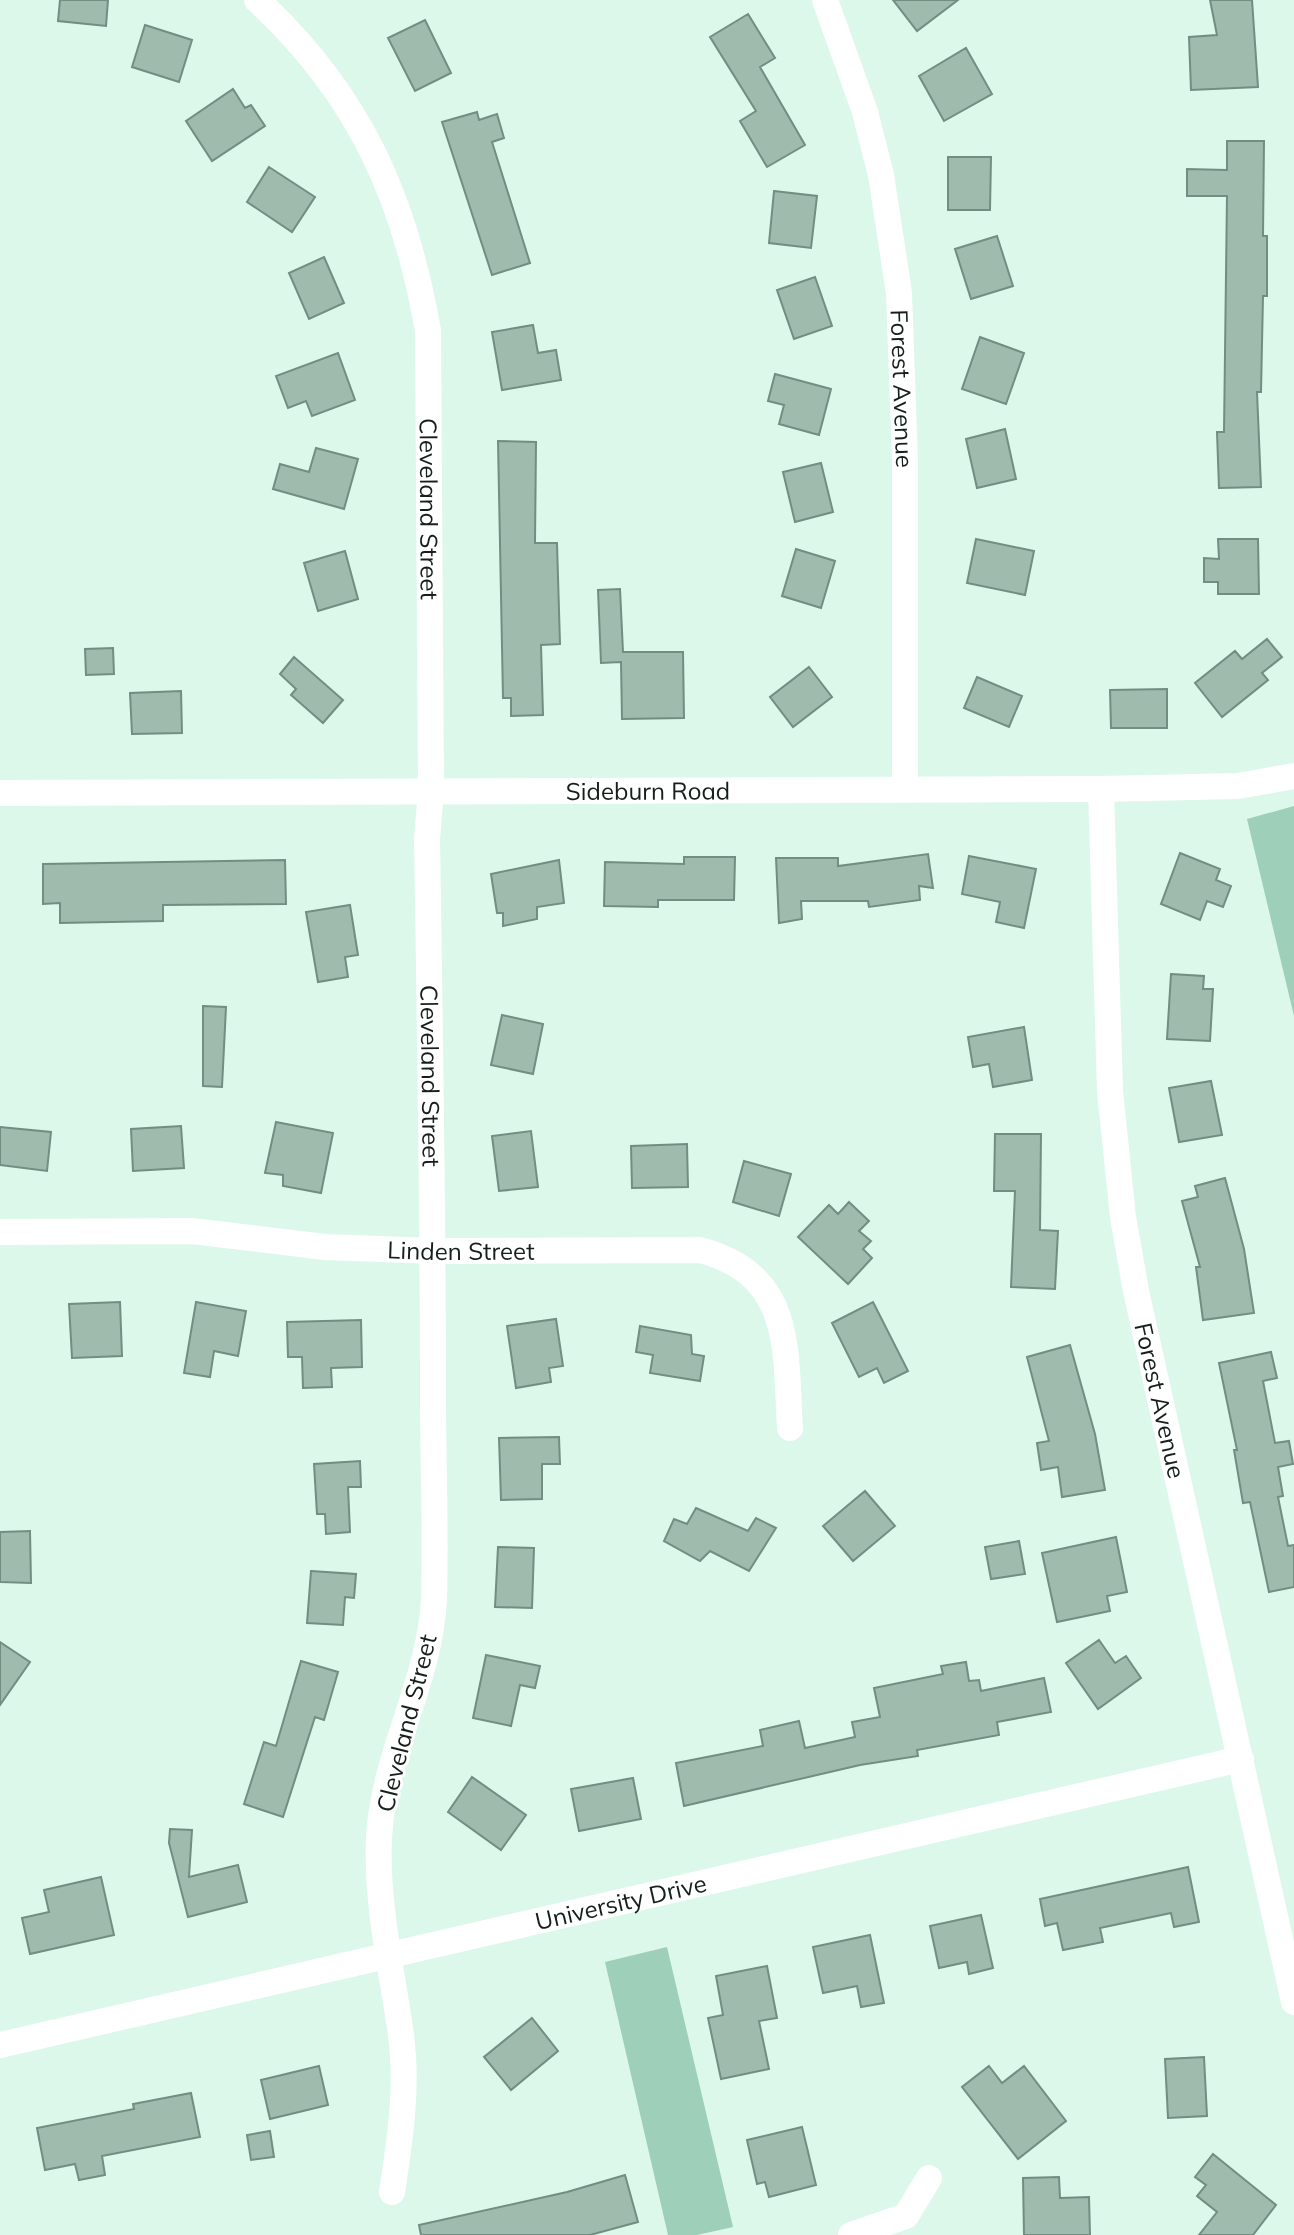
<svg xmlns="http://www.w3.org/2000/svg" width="1294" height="2235" font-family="Mulish,sans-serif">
<rect width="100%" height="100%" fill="#dbf8eb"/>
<path fill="#9dcfb9" d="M 1294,806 L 1294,1016 L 1247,819 Z
M 667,1947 L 733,2227 L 697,2235 L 668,2235 L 605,1962 Z"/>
<path fill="#9ebbae" stroke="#728d81" stroke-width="2" d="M 60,0 L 108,0 L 106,26 L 58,21 Z
M 893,0 L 958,0 L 917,31 Z
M 1210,0 L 1252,0 L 1258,87 L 1191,90 L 1189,37 L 1217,35 Z
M 748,14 L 775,58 L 760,67 L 805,145 L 767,167 L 740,121 L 756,111 L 710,37 Z
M 425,20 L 451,73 L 415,91 L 388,38 Z
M 145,25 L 192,40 L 179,82 L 132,67 Z
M 966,48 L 992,94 L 944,121 L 919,76 Z
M 233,89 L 245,108 L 251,105 L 265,126 L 212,161 L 186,121 Z
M 477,112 L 479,120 L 497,114 L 504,138 L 492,142 L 530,263 L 492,275 L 442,122 Z
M 1227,141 L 1264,141 L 1263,236 L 1267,236 L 1267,296 L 1263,296 L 1261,392 L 1257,392 L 1261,487 L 1219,488 L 1217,432 L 1224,432 L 1227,196 L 1187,196 L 1187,169 L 1227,170 Z
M 948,157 L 991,157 L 990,210 L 948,210 Z
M 269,167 L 315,197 L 292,232 L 247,202 Z
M 774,191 L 817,196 L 811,248 L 769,243 Z
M 997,236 L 1013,286 L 971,299 L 955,249 Z
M 324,257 L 344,303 L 309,319 L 289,273 Z
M 815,277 L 832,326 L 794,339 L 777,290 Z
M 533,325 L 538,353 L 556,350 L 561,380 L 502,390 L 492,332 Z
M 980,337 L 1024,353 L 1006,404 L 962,389 Z
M 338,353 L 355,400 L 312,416 L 306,401 L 288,408 L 276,376 Z
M 775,374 L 831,389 L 819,435 L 779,424 L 784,405 L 768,401 Z
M 1005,429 L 1016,479 L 977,488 L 966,439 Z
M 498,441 L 536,442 L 535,543 L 557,543 L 560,644 L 541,645 L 543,715 L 511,716 L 511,698 L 503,698 Z
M 316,448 L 358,459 L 344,509 L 273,489 L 280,464 L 309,472 Z
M 821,463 L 833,512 L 795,522 L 783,472 Z
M 976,539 L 1034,551 L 1025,595 L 967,583 Z
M 1218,539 L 1258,539 L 1259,594 L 1218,594 L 1218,582 L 1204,582 L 1204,558 L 1219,559 Z
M 796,549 L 835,561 L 821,608 L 782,596 Z
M 345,551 L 358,599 L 318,611 L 304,563 Z
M 620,589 L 623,652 L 683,652 L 684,718 L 622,719 L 621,662 L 601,663 L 598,590 Z
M 1267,639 L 1282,657 L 1262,673 L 1268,680 L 1222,717 L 1195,683 L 1235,651 L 1242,659 Z
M 113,648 L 114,674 L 86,675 L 85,649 Z
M 294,657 L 343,700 L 323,723 L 291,695 L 296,689 L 280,674 Z
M 809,667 L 832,697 L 793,727 L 770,697 Z
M 977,677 L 1022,696 L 1009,727 L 964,708 Z
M 1167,689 L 1167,728 L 1111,728 L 1110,690 Z
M 181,691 L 182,733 L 132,734 L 130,693 Z
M 1180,853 L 1220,869 L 1216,880 L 1231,886 L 1223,907 L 1207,901 L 1200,920 L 1161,904 Z
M 928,854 L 933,888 L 919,886 L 920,900 L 869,907 L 868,901 L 801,901 L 802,919 L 779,923 L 776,858 L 838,858 L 838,866 Z
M 969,856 L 1036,869 L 1024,928 L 996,922 L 1000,902 L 962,894 Z
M 684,857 L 735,857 L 734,900 L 658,900 L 658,907 L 604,906 L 605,862 L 684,864 Z
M 285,860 L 286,904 L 163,905 L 163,921 L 60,923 L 60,903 L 43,904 L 43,864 Z
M 559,860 L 564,903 L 537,907 L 537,919 L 503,926 L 503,913 L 497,913 L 491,874 Z
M 350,905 L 358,955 L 345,957 L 348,977 L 318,982 L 306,912 Z
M 1171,974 L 1204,976 L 1203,989 L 1213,989 L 1210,1041 L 1167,1039 Z
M 203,1006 L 226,1007 L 222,1087 L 203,1086 Z
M 502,1015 L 543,1024 L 533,1074 L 491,1065 Z
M 1024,1027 L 1032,1080 L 993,1087 L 989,1064 L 973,1067 L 968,1037 Z
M 1211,1081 L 1222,1135 L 1179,1142 L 1169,1088 Z
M 276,1122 L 333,1133 L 321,1193 L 283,1186 L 283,1175 L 265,1173 Z
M 181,1126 L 184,1168 L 133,1171 L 131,1129 Z
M 0,1127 L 51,1132 L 47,1171 L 0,1165 Z
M 531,1131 L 538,1187 L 499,1191 L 492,1136 Z
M 995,1134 L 1041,1134 L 1040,1230 L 1058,1231 L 1055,1289 L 1011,1287 L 1015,1191 L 994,1191 Z
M 687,1144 L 688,1187 L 632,1188 L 631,1146 Z
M 744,1161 L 791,1174 L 779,1216 L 733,1202 Z
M 1225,1178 L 1244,1249 L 1254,1313 L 1203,1320 L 1196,1267 L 1200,1267 L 1182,1201 L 1198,1197 L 1195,1186 Z
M 849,1202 L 869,1221 L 859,1231 L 871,1241 L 863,1249 L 872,1258 L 848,1284 L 798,1237 L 829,1205 L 838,1214 Z
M 120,1302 L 122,1356 L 72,1358 L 69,1304 Z
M 196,1302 L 246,1311 L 238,1356 L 214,1351 L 210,1377 L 184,1373 Z
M 873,1302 L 908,1371 L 884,1383 L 877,1368 L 859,1377 L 832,1323 Z
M 556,1319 L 563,1366 L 549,1368 L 551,1382 L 516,1388 L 507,1326 Z
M 361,1320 L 362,1367 L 331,1368 L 332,1387 L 303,1388 L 302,1357 L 288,1357 L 287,1322 Z
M 640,1326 L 691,1335 L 692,1354 L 704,1356 L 700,1381 L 650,1373 L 653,1355 L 636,1352 Z
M 1070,1345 L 1095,1434 L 1105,1490 L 1062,1497 L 1058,1467 L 1041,1470 L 1037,1443 L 1049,1441 L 1027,1357 Z
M 1271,1352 L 1277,1378 L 1263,1381 L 1275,1443 L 1289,1441 L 1293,1464 L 1278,1467 L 1283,1496 L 1278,1497 L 1288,1546 L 1294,1545 L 1294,1587 L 1269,1592 L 1250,1502 L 1243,1503 L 1234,1450 L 1237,1450 L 1219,1363 Z
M 559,1437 L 560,1464 L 542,1464 L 542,1499 L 501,1500 L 499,1438 Z
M 360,1461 L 361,1487 L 348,1487 L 350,1532 L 326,1534 L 325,1514 L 317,1514 L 314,1464 Z
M 865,1491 L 895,1526 L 853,1561 L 823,1526 Z
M 696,1508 L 748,1531 L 756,1518 L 776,1528 L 749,1571 L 710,1551 L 700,1561 L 664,1541 L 674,1519 L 687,1524 Z
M 30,1531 L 31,1583 L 0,1582 L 0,1532 Z
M 1116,1537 L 1127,1592 L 1107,1596 L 1110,1611 L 1057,1622 L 1042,1553 Z
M 1019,1541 L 1025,1574 L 991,1579 L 985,1547 Z
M 498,1547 L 534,1548 L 532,1608 L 495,1607 Z
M 311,1571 L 356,1574 L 354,1598 L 345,1597 L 343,1625 L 307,1623 Z
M 1099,1640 L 1115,1663 L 1126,1656 L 1141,1678 L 1098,1709 L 1066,1663 Z
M 0,1642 L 30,1662 L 0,1705 Z
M 486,1655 L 540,1666 L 535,1688 L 520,1685 L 511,1726 L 473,1718 Z
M 301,1661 L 338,1672 L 324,1720 L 315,1717 L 283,1817 L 244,1804 L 264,1742 L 276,1746 Z
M 966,1662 L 969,1681 L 979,1680 L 981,1691 L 1044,1678 L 1051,1712 L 997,1722 L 999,1735 L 917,1750 L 918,1756 L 860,1765 L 684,1806 L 676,1763 L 763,1746 L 760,1730 L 799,1721 L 805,1748 L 855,1737 L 852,1722 L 880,1717 L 874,1688 L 943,1674 L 941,1666 Z
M 472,1777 L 526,1815 L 501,1850 L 448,1812 Z
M 633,1778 L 641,1819 L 579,1831 L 571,1789 Z
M 170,1829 L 192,1830 L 189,1877 L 238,1865 L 247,1902 L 188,1917 L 169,1843 Z
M 1188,1867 L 1199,1922 L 1174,1927 L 1171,1913 L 1100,1928 L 1103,1942 L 1063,1950 L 1057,1923 L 1045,1926 L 1040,1899 Z
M 101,1877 L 114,1935 L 30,1954 L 22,1918 L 49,1912 L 44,1890 Z
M 981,1915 L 993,1968 L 969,1974 L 967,1962 L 939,1968 L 930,1926 Z
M 870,1935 L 884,2003 L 861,2007 L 857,1986 L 823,1993 L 813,1947 Z
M 767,1966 L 777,2018 L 759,2021 L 769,2069 L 721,2079 L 708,2018 L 723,2015 L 716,1976 Z
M 532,2018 L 558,2051 L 511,2090 L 484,2057 Z
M 1204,2057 L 1207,2116 L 1168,2118 L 1165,2059 Z
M 319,2066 L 328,2105 L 270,2119 L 261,2080 Z
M 989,2066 L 1002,2083 L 1024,2066 L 1066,2121 L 1018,2159 L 962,2087 Z
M 191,2093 L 200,2137 L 102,2156 L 105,2175 L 79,2180 L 75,2164 L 45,2170 L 37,2128 L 134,2109 L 133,2104 Z
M 802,2127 L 816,2185 L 769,2197 L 765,2182 L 757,2184 L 747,2140 Z
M 270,2131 L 274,2157 L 251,2160 L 247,2135 Z
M 1213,2154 L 1276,2205 L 1253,2235 L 1199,2235 L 1217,2212 L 1197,2196 L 1206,2185 L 1195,2177 Z
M 625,2175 L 638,2222 L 590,2235 L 421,2235 L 419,2225 L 567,2192 Z
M 1059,2177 L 1060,2198 L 1089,2197 L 1090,2235 L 1024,2235 L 1023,2178 Z"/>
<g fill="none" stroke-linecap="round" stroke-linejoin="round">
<g stroke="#fff" stroke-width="26">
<path id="s1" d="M 257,0 C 358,93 405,197 428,331 L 431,791 L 427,839 C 430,1024 433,1209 433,1393 C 433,1462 436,1531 434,1599 C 430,1682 383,1755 379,1838 C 376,1905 392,1970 401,2035 C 408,2088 400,2140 392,2192"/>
<path id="s2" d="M 825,0 L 865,112 L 881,175 L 899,293 L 905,462 L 905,788"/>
<path id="s3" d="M 1101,789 L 1110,1091 L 1123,1217 L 1136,1291 L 1294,2002"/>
<path id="s4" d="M 0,793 L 1101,789 L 1238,786 L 1294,776"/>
<path id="s5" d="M 0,1232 L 192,1231 L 325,1247 L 433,1251 L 700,1250 C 794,1275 785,1348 790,1428"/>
<path id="s6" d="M 0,2045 L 1241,1759"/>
<path d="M 851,2235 L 906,2216 L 929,2178"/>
</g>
</g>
<g text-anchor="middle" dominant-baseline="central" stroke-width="6" stroke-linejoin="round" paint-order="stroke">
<g font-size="24" fill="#141e1a" stroke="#fefefe">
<text stroke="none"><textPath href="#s2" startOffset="399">Forest Avenue</textPath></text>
<text stroke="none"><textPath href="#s1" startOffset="558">Cleveland Street</textPath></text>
<text stroke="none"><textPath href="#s4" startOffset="648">Sideburn Road</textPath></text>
<text stroke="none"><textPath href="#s1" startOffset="1125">Cleveland Street</textPath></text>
<text stroke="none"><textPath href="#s5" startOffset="462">Linden Street</textPath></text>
<text stroke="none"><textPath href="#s3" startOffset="616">Forest Avenue</textPath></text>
<text transform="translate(406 1723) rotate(-76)">Cleveland Street</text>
<text stroke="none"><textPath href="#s6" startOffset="637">University Drive</textPath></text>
</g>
</g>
</svg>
